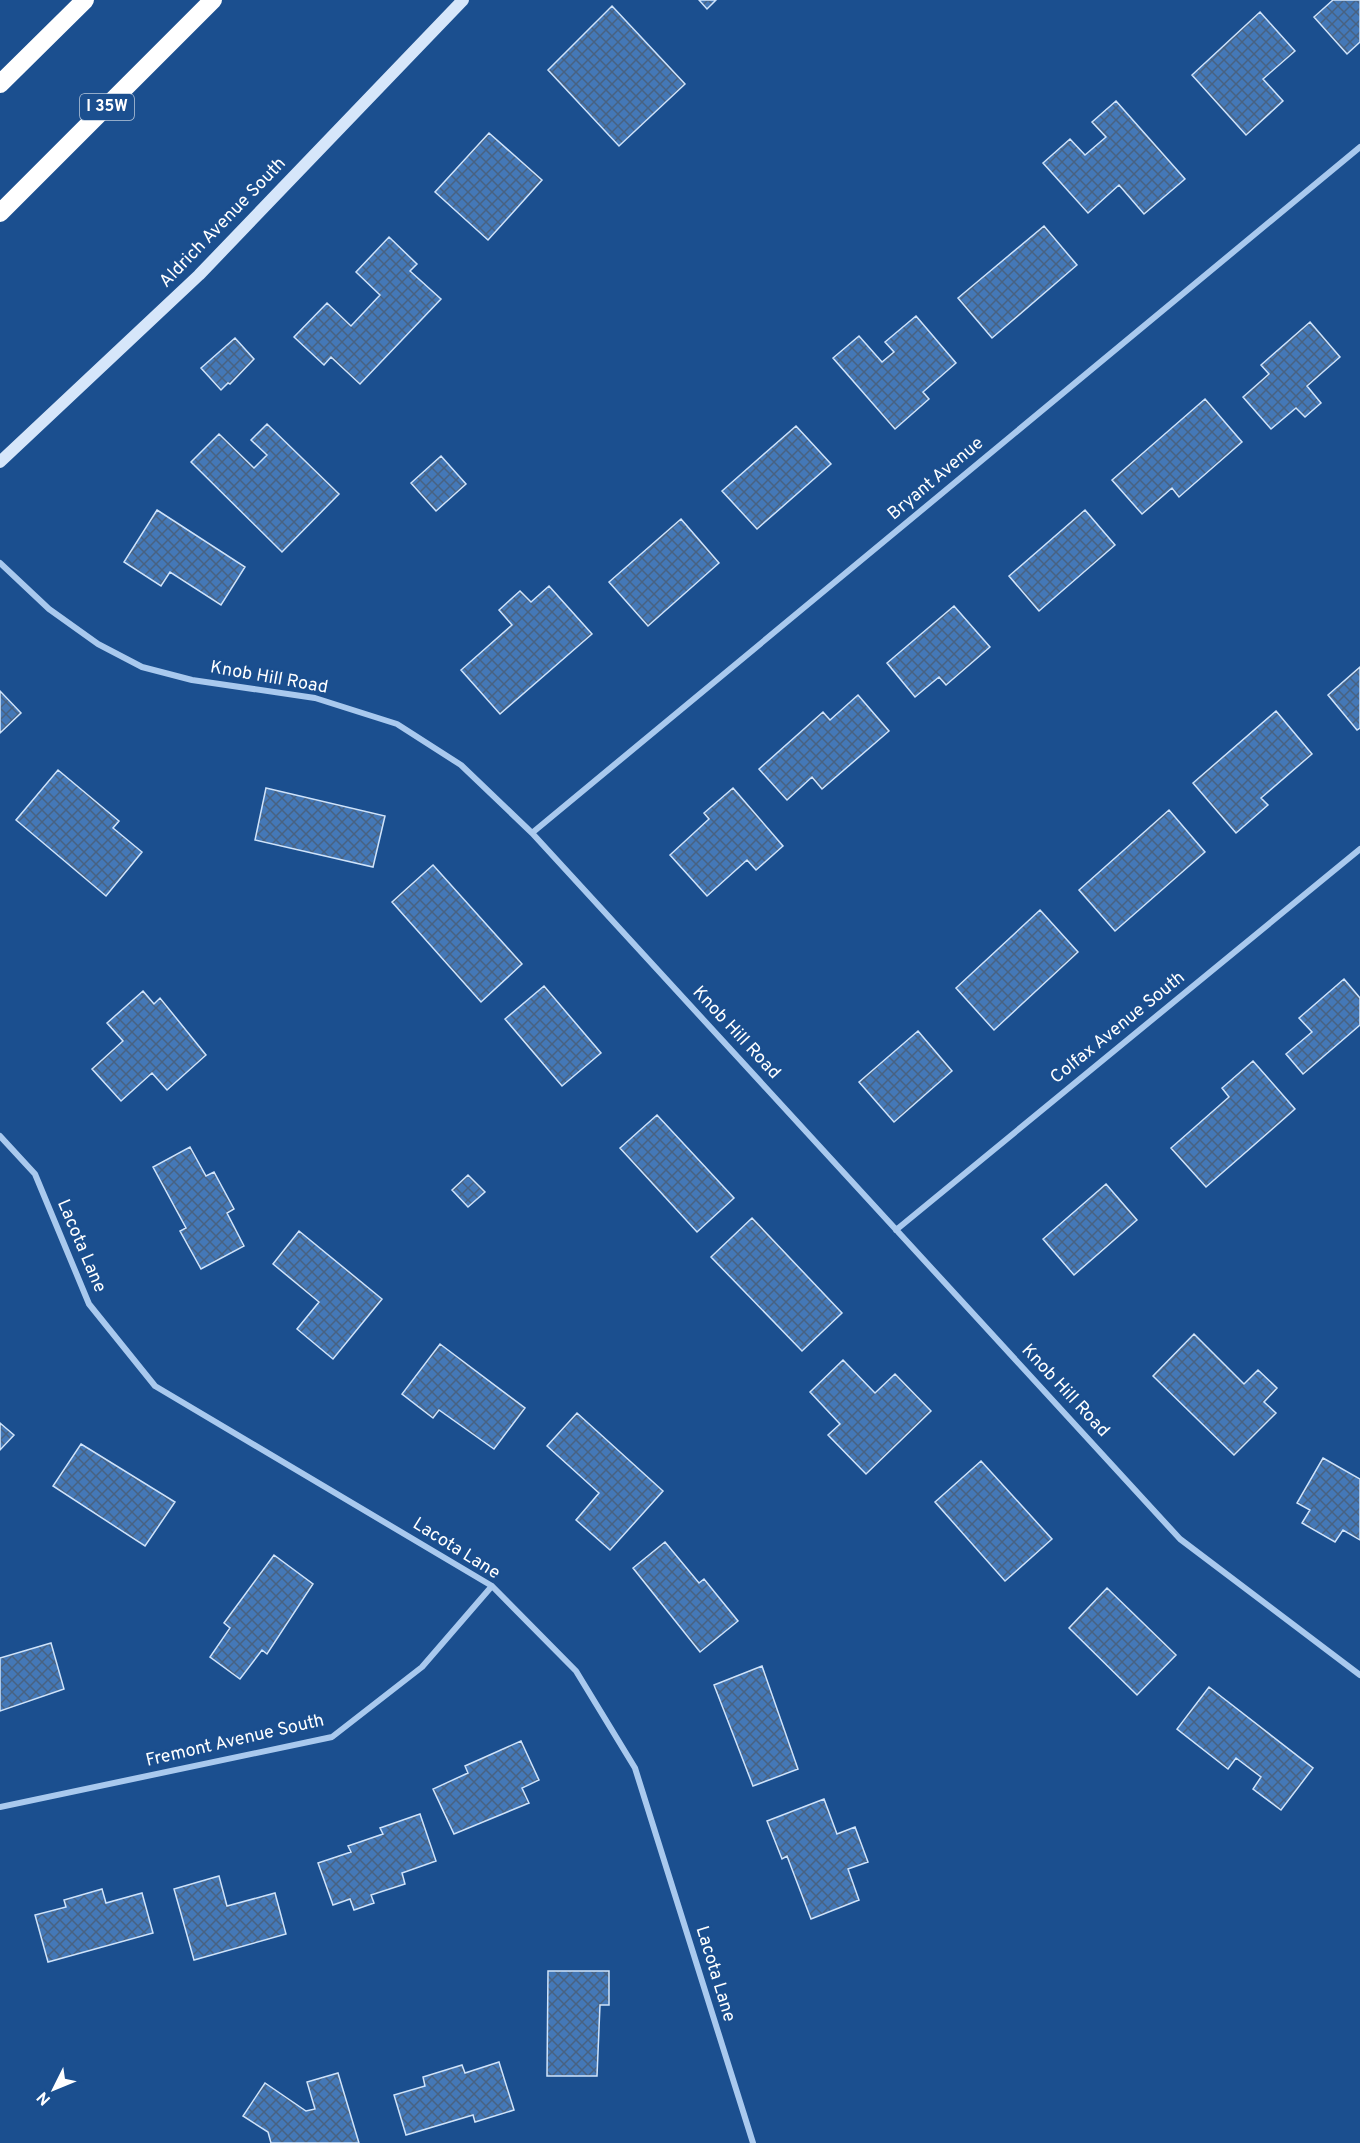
<svg xmlns="http://www.w3.org/2000/svg" width="1360" height="2143" font-family="Overpass,sans-serif">
<defs>
<pattern id="building-cross-hatch" width="8" height="8" patternUnits="userSpaceOnUse" patternTransform="scale(1.5)"><rect width="8" height="8" fill="#4478b7"/><path d="M0 0l8 8M0 8l8-8" fill="none" stroke="#486282"/></pattern>
</defs>
<rect width="100%" height="100%" fill="#1b4f8f"/>
<path fill="url(#building-cross-hatch)" stroke="#cfe3fa" stroke-width="1.5" d="M 699,0 L 716,0 L 707,9 Z
M 1333,0 L 1360,0 L 1360,42 L 1347,54 L 1314,17 Z
M 612,6 L 685,84 L 619,146 L 548,70 Z
M 1260,12 L 1295,51 L 1263,79 L 1283,101 L 1246,135 L 1192,75 Z
M 1116,101 L 1185,179 L 1144,214 L 1119,185 L 1088,213 L 1043,163 L 1070,139 L 1085,155 L 1106,137 L 1092,122 Z
M 489,133 L 542,180 L 488,240 L 435,192 Z
M 1044,226 L 1077,265 L 992,338 L 958,298 Z
M 389,237 L 417,264 L 410,271 L 441,299 L 360,384 L 331,357 L 324,365 L 294,337 L 327,303 L 351,326 L 380,295 L 356,272 Z
M 916,316 L 956,363 L 923,392 L 929,399 L 895,429 L 833,358 L 859,336 L 882,362 L 894,352 L 885,342 Z
M 1310,322 L 1340,357 L 1307,386 L 1321,403 L 1305,417 L 1296,408 L 1271,429 L 1243,397 L 1269,374 L 1261,365 Z
M 235,338 L 254,359 L 230,384 L 228,383 L 221,390 L 201,368 Z
M 1205,399 L 1242,442 L 1179,497 L 1172,488 L 1142,514 L 1112,480 Z
M 267,424 L 339,494 L 282,552 L 191,462 L 219,434 L 254,468 L 267,455 L 251,440 Z
M 796,426 L 831,464 L 757,529 L 722,491 Z
M 441,456 L 466,484 L 436,511 L 411,483 Z
M 157,510 L 245,567 L 221,605 L 170,572 L 161,586 L 124,562 Z
M 1085,510 L 1115,545 L 1039,611 L 1009,576 Z
M 681,519 L 719,563 L 648,626 L 609,582 Z
M 549,586 L 592,634 L 500,714 L 461,670 L 512,625 L 499,610 L 520,591 L 531,602 Z
M 954,606 L 990,647 L 946,685 L 939,677 L 915,697 L 887,663 Z
M 1360,667 L 1360,728 L 1357,730 L 1328,695 Z
M 0,691 L 21,713 L 0,733 Z
M 858,695 L 889,731 L 822,789 L 812,777 L 787,800 L 759,769 L 823,712 L 830,720 Z
M 1276,711 L 1312,754 L 1261,798 L 1268,805 L 1236,833 L 1193,783 Z
M 58,770 L 119,821 L 113,828 L 142,852 L 106,896 L 16,820 Z
M 266,788 L 385,816 L 373,867 L 255,840 Z
M 733,788 L 783,846 L 756,870 L 747,860 L 707,896 L 670,855 L 709,819 L 704,813 Z
M 1169,810 L 1205,852 L 1115,931 L 1079,890 Z
M 433,865 L 522,964 L 481,1002 L 392,902 Z
M 1040,910 L 1078,952 L 994,1030 L 956,988 Z
M 1344,979 L 1360,998 L 1360,1025 L 1303,1074 L 1286,1054 L 1312,1032 L 1299,1018 Z
M 544,986 L 601,1053 L 562,1086 L 505,1019 Z
M 143,991 L 154,1004 L 160,998 L 206,1055 L 167,1090 L 152,1073 L 121,1101 L 92,1069 L 123,1041 L 107,1023 Z
M 918,1031 L 952,1071 L 894,1122 L 859,1082 Z
M 1253,1061 L 1295,1109 L 1206,1187 L 1171,1148 L 1229,1097 L 1222,1088 Z
M 657,1115 L 734,1198 L 697,1232 L 620,1148 Z
M 190,1147 L 206,1176 L 214,1172 L 234,1209 L 227,1213 L 244,1246 L 201,1269 L 180,1231 L 186,1228 L 153,1167 Z
M 468,1175 L 485,1192 L 468,1207 L 452,1190 Z
M 1106,1184 L 1137,1220 L 1074,1275 L 1043,1239 Z
M 752,1218 L 842,1313 L 802,1351 L 711,1257 Z
M 299,1231 L 382,1299 L 333,1359 L 297,1329 L 319,1302 L 273,1264 Z
M 1194,1334 L 1244,1384 L 1258,1370 L 1277,1388 L 1264,1402 L 1276,1413 L 1234,1455 L 1153,1376 Z
M 440,1344 L 525,1408 L 494,1449 L 439,1410 L 433,1418 L 402,1394 Z
M 843,1360 L 875,1393 L 895,1374 L 931,1411 L 866,1474 L 828,1435 L 840,1424 L 810,1392 Z
M 577,1413 L 663,1491 L 610,1550 L 576,1520 L 599,1493 L 547,1446 Z
M 0,1423 L 14,1435 L 0,1450 Z
M 81,1444 L 175,1502 L 145,1546 L 53,1486 Z
M 1323,1458 L 1360,1479 L 1360,1540 L 1343,1530 L 1335,1542 L 1302,1523 L 1310,1510 L 1297,1503 Z
M 981,1461 L 1052,1539 L 1005,1581 L 935,1502 Z
M 665,1542 L 699,1583 L 704,1579 L 738,1621 L 700,1652 L 633,1568 Z
M 274,1555 L 313,1584 L 267,1654 L 262,1650 L 240,1679 L 210,1657 L 230,1628 L 224,1623 Z
M 1107,1588 L 1176,1655 L 1137,1695 L 1069,1628 Z
M 51,1643 L 64,1689 L 0,1711 L 0,1658 Z
M 762,1666 L 798,1769 L 753,1786 L 714,1685 Z
M 1209,1687 L 1313,1768 L 1281,1810 L 1253,1789 L 1261,1777 L 1236,1758 L 1228,1769 L 1177,1729 Z
M 521,1741 L 539,1780 L 522,1788 L 529,1803 L 454,1834 L 433,1789 L 468,1773 L 465,1766 Z
M 824,1799 L 837,1834 L 855,1827 L 868,1862 L 848,1869 L 859,1900 L 811,1919 L 787,1856 L 782,1859 L 767,1821 Z
M 420,1814 L 436,1861 L 402,1873 L 405,1884 L 371,1895 L 374,1903 L 354,1910 L 350,1899 L 333,1905 L 318,1863 L 351,1852 L 348,1846 L 383,1834 L 380,1828 Z
M 219,1876 L 227,1906 L 275,1893 L 286,1934 L 194,1960 L 174,1889 Z
M 102,1889 L 106,1903 L 142,1893 L 153,1933 L 48,1962 L 35,1915 L 66,1907 L 64,1900 Z
M 548,1971 L 609,1971 L 609,2005 L 600,2005 L 597,2076 L 547,2076 Z
M 499,2062 L 514,2110 L 475,2122 L 473,2115 L 406,2135 L 394,2095 L 425,2086 L 423,2077 L 462,2065 L 465,2073 Z
M 338,2073 L 359,2143 L 271,2143 L 268,2132 L 243,2116 L 265,2083 L 306,2111 L 315,2109 L 307,2082 Z"/>
<g fill="none" stroke-linecap="round" stroke-linejoin="round">
<path stroke="#a9c9ee" stroke-width="6" d="M 0,563 L 49,609 L 98,644 L 142,667 L 192,680 L 315,698 L 397,724 L 461,765 L 532,833 L 1180,1539 L 1360,1675
M 532,833 L 1360,147
M 0,1136 L 35,1174 L 89,1304 L 155,1386 L 492,1586 L 576,1671 L 635,1768 L 753,2143
M 896,1230 L 1360,849
M 0,1807 L 332,1737 L 422,1667 L 492,1586"/>
<path stroke="#d6e6fa" stroke-width="12" d="M 0,462 L 199,275 L 463,0"/>
<path stroke="#fff" stroke-width="18" d="M 0,84 L 85,0
M 0,213 L 213,0"/>
</g>
<g text-anchor="middle" dominant-baseline="central" stroke-width="4.5" stroke-linejoin="round" paint-order="stroke">
<rect fill="#1b4f8f" stroke="#bbcadd" stroke-width="1.5" x="80" y="94" width="54" height="26" rx="4.5"/>
<g font-size="16" font-weight="bold" fill="#fff">
<text x="107" y="107">I 35W</text>
</g>
<g font-size="18" fill="#fff" stroke="#1b4f8f">
<text transform="translate(223 223) rotate(-46)">Aldrich Avenue South</text>
<text transform="translate(936 479) rotate(-40)">Bryant Avenue</text>
<text transform="translate(269 678) rotate(10)">Knob Hill Road</text>
<text transform="translate(1118 1028) rotate(-39)">Colfax Avenue South</text>
<text transform="translate(736 1033) rotate(47)">Knob Hill Road</text>
<text transform="translate(81 1246) rotate(67)">Lacota Lane</text>
<text transform="translate(1065 1391) rotate(47)">Knob Hill Road</text>
<text transform="translate(456 1549) rotate(32)">Lacota Lane</text>
<text transform="translate(235 1741) rotate(-13)">Fremont Avenue South</text>
<text transform="translate(715 1974) rotate(73)">Lacota Lane</text>
</g>
</g>
<g transform="translate(54 2089) rotate(227)" stroke="#1b4f8f" stroke-width="4.5" paint-order="stroke">
<path d="M0-4.5L10 22L0 15L-10 22Z" fill="#ffffff"/>
<text y="-9" font-size="16" font-weight="bold" text-anchor="middle" fill="#ffffff">N</text>
</g>
</svg>
